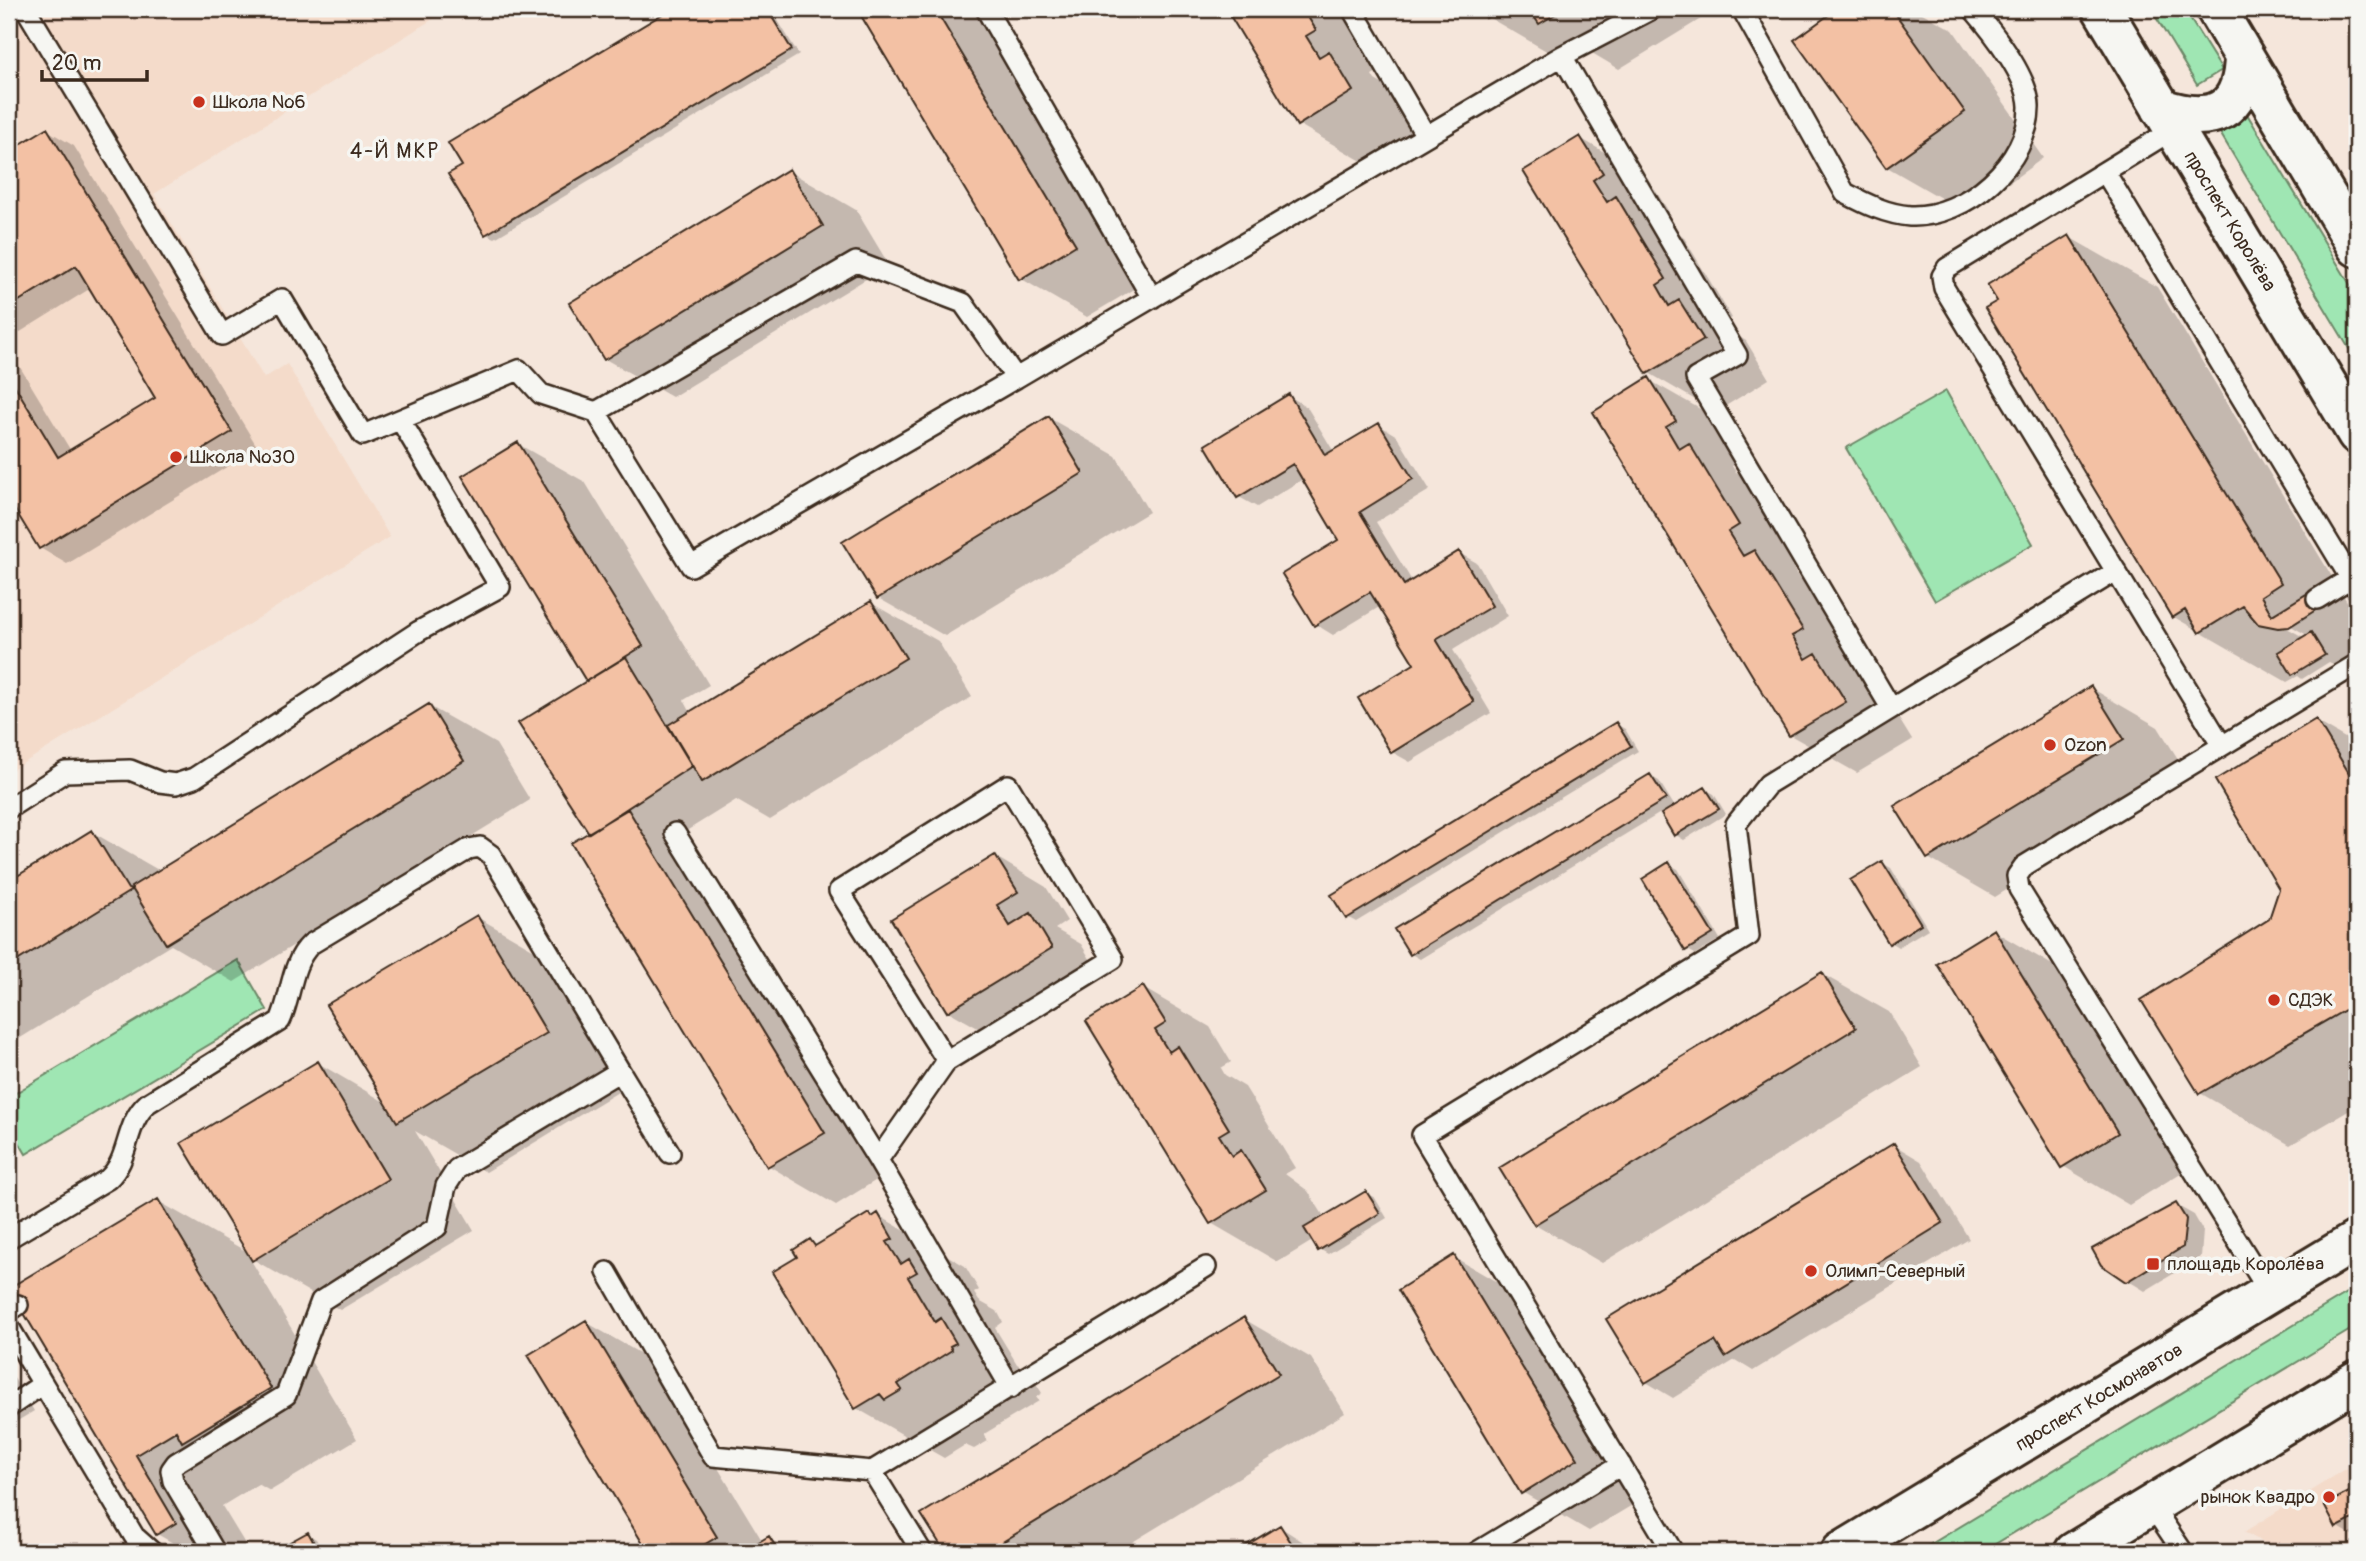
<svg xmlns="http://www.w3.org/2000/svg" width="2366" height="1561" font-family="Pangolin,sans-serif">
<rect width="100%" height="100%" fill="#f5e6db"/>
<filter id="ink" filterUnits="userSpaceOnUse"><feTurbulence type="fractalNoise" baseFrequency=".0143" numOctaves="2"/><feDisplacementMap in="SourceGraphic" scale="14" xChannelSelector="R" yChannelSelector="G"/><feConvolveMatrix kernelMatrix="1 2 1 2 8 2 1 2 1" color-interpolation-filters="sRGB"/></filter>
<g filter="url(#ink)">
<path fill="#f4dbca" d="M 9,9 L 449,9 L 154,194 L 264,378 L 287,364 L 390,537 L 9,772 Z
M 2357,1462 L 2357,1552 L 2281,1552 L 2244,1532 Z"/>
<path fill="#9fe6b3" stroke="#6d8868" stroke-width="2" d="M 2151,9 L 2184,9 L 2222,70 L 2197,85 Z
M 2247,114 L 2357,296 L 2357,362 L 2219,131 Z
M 1946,391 L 2033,544 L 1935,601 L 1846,448 Z
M 238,960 L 267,1010 L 26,1154 L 9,1125 L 9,1097 Z
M 2357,1287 L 2357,1326 L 1982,1552 L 1918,1552 Z"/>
<path fill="#0003" fill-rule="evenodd" d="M 674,9 L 771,9 L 799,55 L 495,238 L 486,234 L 464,166 L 451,144 Z
M 859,9 L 977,9 L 1142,284 L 1087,317 L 1020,278 Z
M 1228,9 L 1346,9 L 1382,69 L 1372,75 L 1375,80 L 1396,92 L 1419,130 L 1365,163 L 1298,124 Z
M 1483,9 L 1717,9 L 1619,69 L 1587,50 L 1567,63 L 1488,17 Z
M 1840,9 L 1915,9 L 1953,30 L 2043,158 L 1967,213 L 1887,167 L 1797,40 Z
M 47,130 L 74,146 L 258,448 L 67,564 L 40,548 L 9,497 L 9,349 L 71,451 L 158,398 L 91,288 L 9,339 L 9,153 Z
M 1580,138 L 1647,177 L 1669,212 L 1658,218 L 1662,225 L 1683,236 L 1732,318 L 1722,323 L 1726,329 L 1746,341 L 1769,379 L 1716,412 L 1649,373 L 1526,171 Z
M 789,171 L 856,210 L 889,265 L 672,397 L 605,359 Z
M 2069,237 L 2157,287 L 2357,618 L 2357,676 L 2329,662 L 2302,679 L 2298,676 L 2287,682 L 2174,617 L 1999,301 ZM 2282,621 L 2307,635 L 2305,638 L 2280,624 Z
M 1649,380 L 1716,418 L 1742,460 L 1732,466 L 1736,472 L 1756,484 L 1804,564 L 1794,570 L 1798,577 L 1820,590 L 1868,669 L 1858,675 L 1862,681 L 1883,693 L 1912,740 L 1857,773 L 1790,735 L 1595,413 Z
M 1289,396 L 1307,407 L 1334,452 L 1379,425 L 1397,436 L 1430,490 L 1376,522 L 1412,581 L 1459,553 L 1477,563 L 1508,616 L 1453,650 L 1491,713 L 1410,762 L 1392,752 L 1416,665 L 1381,606 L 1333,635 L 1315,624 L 1341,541 L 1303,479 L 1257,507 L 1239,497 Z
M 1049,418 L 1116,456 L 1149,512 L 945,636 L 878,598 Z
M 518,444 L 585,482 L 709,685 L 684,700 L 691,713 L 871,603 L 938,641 L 972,697 L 770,820 L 736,800 L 675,838 L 891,1171 L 836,1205 L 769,1166 L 573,844 L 591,833 L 588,681 L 464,477 Z
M 2091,688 L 2158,727 L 2190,778 L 1995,897 L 1928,858 Z
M 429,706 L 496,744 L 530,800 L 234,982 L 171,945 L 9,1045 L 9,883 L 92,832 L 160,871 Z
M 2316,721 L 2357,745 L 2357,1106 L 2290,1145 L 2200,1093 L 2281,889 Z
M 1616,724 L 1625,729 L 1638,751 L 1356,922 L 1347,917 Z
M 1650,776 L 1659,781 L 1675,807 L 1705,789 L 1714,794 L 1726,814 L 1684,840 L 1676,835 L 1662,812 L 1420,959 L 1411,954 Z
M 996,857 L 1046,887 L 1067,921 L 1055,929 L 1081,944 L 1101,977 L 999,1040 L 948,1011 Z
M 1882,863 L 1891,868 L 1928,929 L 1898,947 L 1890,942 Z
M 1669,864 L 1678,869 L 1720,939 L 1695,954 L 1686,949 Z
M 477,917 L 564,967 L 633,1083 L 486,1172 L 415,1131 L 474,1230 L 340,1310 L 249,1257 L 357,1439 L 270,1491 L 258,1484 L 222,1506 L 250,1552 L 189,1552 L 157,1534 L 10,1289 L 158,1201 L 249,1253 L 318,1063 L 388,1104 Z
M 1994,931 L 2061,970 L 2184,1171 L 2129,1205 L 2063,1166 Z
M 1822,974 L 1889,1012 L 1922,1067 L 1602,1263 L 1535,1224 Z
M 1143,988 L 1210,1027 L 1231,1062 L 1221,1068 L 1225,1075 L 1245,1087 L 1295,1168 L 1285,1174 L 1308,1191 L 1325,1218 L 1366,1193 L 1375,1198 L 1387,1218 L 1328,1254 L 1319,1249 L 1314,1240 L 1278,1262 L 1211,1223 L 1089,1021 Z
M 1894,1145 L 1921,1161 L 1969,1239 L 1753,1371 L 1735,1360 L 1673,1398 L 1646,1382 Z
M 2176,1205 L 2194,1215 L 2203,1231 L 2201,1257 L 2145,1291 L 2127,1280 Z
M 869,1215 L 874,1218 L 878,1215 L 965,1266 L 979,1290 L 974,1293 L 979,1301 L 997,1311 L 1003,1322 L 995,1328 L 1017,1364 L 1028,1371 L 1042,1393 L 1036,1397 L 1039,1401 L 984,1434 L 988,1441 L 974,1449 L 965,1445 L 944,1458 L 856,1408 L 799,1257 L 810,1241 L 818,1246 Z
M 1454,1257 L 1521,1296 L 1644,1498 L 1589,1531 L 1522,1492 Z
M 1244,1319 L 1311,1358 L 1345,1413 L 1116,1552 L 947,1552 L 924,1514 Z
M 586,1322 L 653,1361 L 763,1542 L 769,1538 L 789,1552 L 650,1552 L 531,1356 Z
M 9,1370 L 34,1411 L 9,1426 Z
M 2357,1490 L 2357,1536 L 2355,1537 L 2337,1526 L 2327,1506 Z
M 1280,1527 L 1319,1552 L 1239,1552 Z
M 308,1534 L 316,1539 L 324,1552 L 276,1552 Z"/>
<path fill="#f3c1a4" stroke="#3b2a1e" stroke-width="2" d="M 671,9 L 767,9 L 792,50 L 485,235 L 448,174 L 462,166 L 448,143 Z
M 857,9 L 935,9 L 1076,245 L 1019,280 Z
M 1226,9 L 1303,9 L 1316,30 L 1306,36 L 1319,57 L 1329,51 L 1353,91 L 1297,126 Z
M 1481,9 L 1502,9 L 1486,18 Z
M 1529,9 L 1564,9 L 1539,24 Z
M 1837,9 L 1892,9 L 1965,112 L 1886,168 L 1794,40 Z
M 47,128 L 232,432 L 39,549 L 9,500 L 9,376 L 58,457 L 155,398 L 76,266 L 9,307 L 9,151 Z
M 1580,136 L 1603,173 L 1593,180 L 1607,202 L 1616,196 L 1666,279 L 1657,285 L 1669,306 L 1679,300 L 1704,340 L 1647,374 L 1523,171 Z
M 789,169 L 823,226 L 604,360 L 569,303 Z
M 2069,235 L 2281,583 L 2261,596 L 2272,615 L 2313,590 L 2322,606 L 2289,627 L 2278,628 L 2258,624 L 2243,606 L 2199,633 L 2185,610 L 2172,618 L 1985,308 L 1997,301 L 1987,285 Z
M 1649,377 L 1676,421 L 1666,427 L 1679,449 L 1689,443 L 1739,525 L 1728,532 L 1743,556 L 1754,550 L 1803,630 L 1792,636 L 1806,659 L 1816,653 L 1846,702 L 1789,736 L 1593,412 Z
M 1289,394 L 1325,455 L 1379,423 L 1413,479 L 1360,512 L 1404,585 L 1459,551 L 1492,606 L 1436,639 L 1474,702 L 1391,753 L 1358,698 L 1414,664 L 1370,592 L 1314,626 L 1282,574 L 1338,540 L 1293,464 L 1237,498 L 1205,445 Z
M 1049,416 L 1083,473 L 877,599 L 842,542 Z
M 518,442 L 643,646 L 586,681 L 462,476 Z
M 871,601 L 906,658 L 702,782 L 668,725 Z
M 2311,632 L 2325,655 L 2292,675 L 2278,652 Z
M 626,657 L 692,766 L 589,833 L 518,723 Z
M 2091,686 L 2124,739 L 1927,859 L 1894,806 Z
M 429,704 L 464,761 L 166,944 L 131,887 Z
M 2316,719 L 2357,786 L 2357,1003 L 2199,1094 L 2141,1000 L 2269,919 L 2279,889 L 2215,780 Z
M 1616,722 L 1631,746 L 1346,919 L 1331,895 Z
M 1650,774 L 1666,799 L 1410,955 L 1394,929 Z
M 1705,787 L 1719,809 L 1674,836 L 1661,814 Z
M 628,809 L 825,1133 L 767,1167 L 571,843 Z
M 92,830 L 128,889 L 132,890 L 9,966 L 9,881 Z
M 995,855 L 1018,892 L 997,905 L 1010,926 L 1031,913 L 1052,948 L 947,1012 L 891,919 Z
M 1882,861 L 1921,924 L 1889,944 L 1850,880 Z
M 1669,862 L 1713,934 L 1685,951 L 1642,879 Z
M 477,915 L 547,1033 L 397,1122 L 326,1005 Z
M 1994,929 L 2118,1133 L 2061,1168 L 1937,964 Z
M 1822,972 L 1856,1028 L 1534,1225 L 1499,1168 Z
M 1143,986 L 1166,1023 L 1155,1030 L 1169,1052 L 1178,1046 L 1229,1129 L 1219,1135 L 1232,1156 L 1241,1150 L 1266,1190 L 1210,1224 L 1086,1021 Z
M 318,1061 L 388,1179 L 252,1261 L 181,1143 Z
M 1894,1143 L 1943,1223 L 1725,1357 L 1715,1341 L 1645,1383 L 1606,1319 Z
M 1366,1191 L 1380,1213 L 1318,1251 L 1304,1228 Z
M 158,1199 L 271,1388 L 182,1442 L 176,1431 L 136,1455 L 176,1523 L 156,1535 L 9,1288 Z
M 2176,1203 L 2186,1219 L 2183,1247 L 2126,1282 L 2101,1265 L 2092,1249 Z
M 869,1213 L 872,1217 L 878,1213 L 893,1239 L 887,1242 L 901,1264 L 909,1259 L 917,1272 L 908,1277 L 935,1322 L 941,1318 L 956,1343 L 950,1346 L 952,1350 L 898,1384 L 902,1390 L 885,1400 L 880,1394 L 855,1409 L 772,1272 L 797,1257 L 793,1250 L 810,1239 L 815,1246 Z
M 1454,1255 L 1578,1459 L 1521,1494 L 1398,1290 Z
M 1244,1317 L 1279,1374 L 986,1552 L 945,1552 L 921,1514 Z
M 586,1320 L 717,1537 L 692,1552 L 648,1552 L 528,1355 Z
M 2357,1488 L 2357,1517 L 2336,1528 L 2324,1505 Z
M 1280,1525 L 1297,1552 L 1235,1552 Z
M 308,1532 L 319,1552 L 272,1552 Z
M 769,1536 L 779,1552 L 742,1552 Z"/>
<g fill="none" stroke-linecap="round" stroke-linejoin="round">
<defs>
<path id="service" d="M 26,9 L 222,335 L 282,299 L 363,435 L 519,370 L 541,394 L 596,412 L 691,566 L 1016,378
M 986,9 L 1152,298
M 1352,9 L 1426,136
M 1742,9 L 1845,193 C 1866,204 1886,214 1910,216 C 1966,218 2030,162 2029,106 C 2028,76 1992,31 1973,9
M 1562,56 L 1737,355 L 1696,378 L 1891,708
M 2174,129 L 1947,268 L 1942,276 L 1944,288 L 2222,746
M 2105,172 L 2357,589
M 596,412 L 856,262 L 963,303 L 1016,378 L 1562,56 L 1652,9
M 2317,599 L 2351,578
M 9,808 L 65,772 L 130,770 L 160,782 L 176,784 L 194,778 L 419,631 L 500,587 L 401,421
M 675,833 L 878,1160 L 1011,1388
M 620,1071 L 670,1153
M 878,1160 L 947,1061 L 1113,959 L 1008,785 L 839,891 L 947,1061
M 9,1238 L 108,1179 C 131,1158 124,1124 148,1103 L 280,1021 C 292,996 290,964 311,944 L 469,849 L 480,847 L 491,855 L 620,1071 L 457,1169 L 446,1186 L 437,1227 L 321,1301 L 286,1395 L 176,1463 L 171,1470 L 173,1481 L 215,1552
M 607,1272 L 713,1456 L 872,1471
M 2271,1295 L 2019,889 L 2017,876 L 2024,866 L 2357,664
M 9,1311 L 18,1305
M 9,1327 L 43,1384 L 9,1407
M 43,1384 L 134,1536 L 152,1552
M 2152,1506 L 2183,1552
M 922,1552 L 872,1471 L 1206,1267
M 1477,1552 L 1621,1465
M 1673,1552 L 1422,1135 L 1749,936 L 1736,824 L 1768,784 L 2116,571"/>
<path id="primary" d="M 2102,9 L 2357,434
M 2216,9 L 2357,247
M 2161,108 C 2212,125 2243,113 2244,56
M 1841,1552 L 2357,1240
M 2074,1552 L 2357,1380"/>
</defs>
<use href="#service" stroke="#3b2a1e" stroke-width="24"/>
<use href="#primary" stroke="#3b2a1e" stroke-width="44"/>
<use href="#service" stroke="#f6f6f2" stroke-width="19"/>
<use href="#primary" stroke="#f6f6f2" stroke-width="38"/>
</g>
</g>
<g fill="#c8321e" stroke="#f6f6f2" stroke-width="2.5">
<circle cx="199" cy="102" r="7"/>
<circle cx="176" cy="457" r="7"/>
<circle cx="2050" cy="745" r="7"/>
<circle cx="2274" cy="1000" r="7"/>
<rect x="2146" y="1257" width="14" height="14" rx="3.5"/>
<circle cx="1811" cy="1271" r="7"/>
<circle cx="2329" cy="1497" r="7"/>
</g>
<g text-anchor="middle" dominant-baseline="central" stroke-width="7" stroke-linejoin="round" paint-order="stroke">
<g font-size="19" fill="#3b2a1e" stroke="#f6f6f2" text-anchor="start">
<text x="213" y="102">Школа №6</text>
<text x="190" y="457">Школа №30</text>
<text x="2064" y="745">Ozon</text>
<text x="2288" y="1000">СДЭК</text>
<text x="2167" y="1264">площадь Королёва</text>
<text x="1825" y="1271">Олимп-Северный</text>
<text x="2315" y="1497" text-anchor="end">рынок Квадро</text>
</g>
<g font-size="19" fill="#3b2a1e" stroke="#f6f6f2">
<text transform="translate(2230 221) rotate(59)">проспект Королёва</text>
<text transform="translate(2099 1397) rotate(-31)">проспект Космонавтов</text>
</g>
<g font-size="21" letter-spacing="2" fill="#3b2a1e" stroke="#f6f6f2">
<text x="395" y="151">4-Й МКР</text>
</g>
</g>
<rect width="2366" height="1561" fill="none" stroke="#f6f6f2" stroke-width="35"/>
<rect x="18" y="18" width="2331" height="1526" fill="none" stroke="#3b2a1e" stroke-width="2.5" filter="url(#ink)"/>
<path d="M42 70v10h105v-10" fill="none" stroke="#3b2a1e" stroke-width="3.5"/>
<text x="52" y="70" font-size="21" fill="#3b2a1e" stroke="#f6f6f2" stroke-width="5" paint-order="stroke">20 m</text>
</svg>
